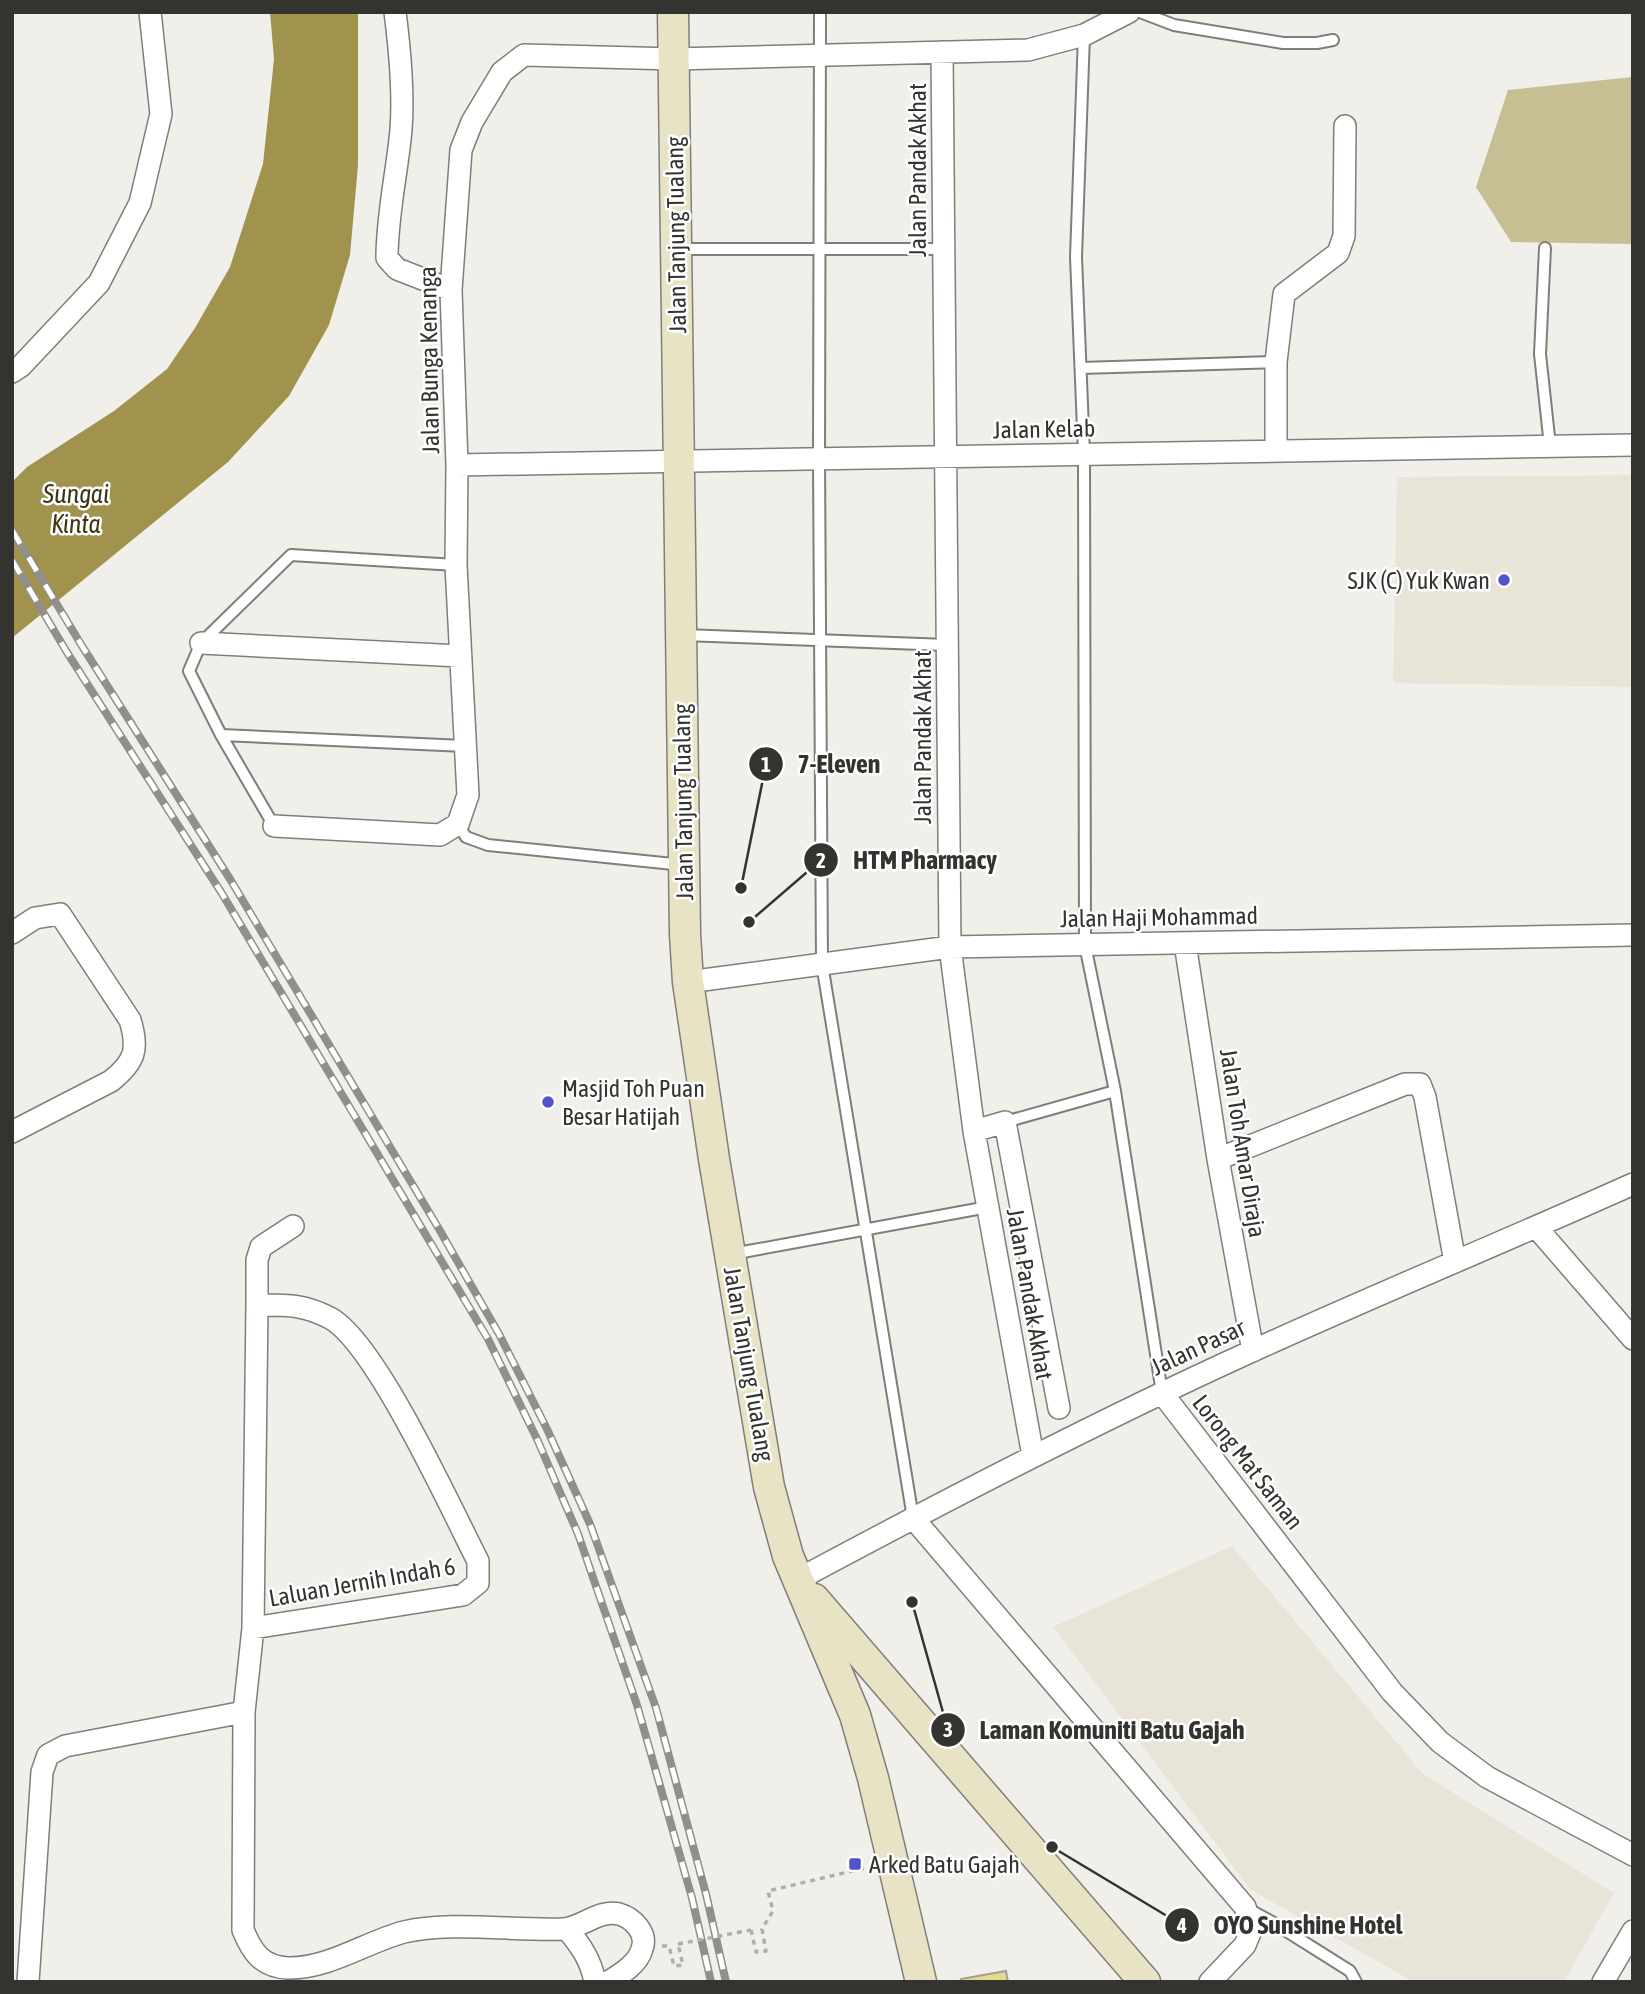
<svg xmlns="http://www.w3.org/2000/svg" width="1645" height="1994" font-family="'Asap Condensed',sans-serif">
<rect width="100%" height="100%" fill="#f0efe9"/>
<path fill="#e8e5d8" d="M 1633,475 L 1633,687 L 1393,683 L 1397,477 Z
M 1232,1546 L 1423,1774 L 1614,1893 L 1564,1982 L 1414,1982 L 1251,1890 L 1053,1627 Z"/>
<path fill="#c7be93" d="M 1633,77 L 1633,244 L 1511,242 L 1476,187 L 1508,90 Z"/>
<path fill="#a1934d" d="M 270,12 L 358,12 L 358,165 L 350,255 L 329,325 L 289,396 L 228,462 L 12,638 L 12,482 L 27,467 L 114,411 L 167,369 L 195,328 L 230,267 L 263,164 L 274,59 Z"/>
<path fill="#e7d891" stroke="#a09f99" stroke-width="2" d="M 1006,1971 L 1008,1982 L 962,1982 L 961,1979 Z"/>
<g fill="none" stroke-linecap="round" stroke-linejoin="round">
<defs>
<path id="lane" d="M 820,12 L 819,459 L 822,964 L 913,1518
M 1140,12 L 1174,25 L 1283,43 L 1317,43 L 1333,40
M 1084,35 L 1076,257 L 1084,454 L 1085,945 L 1115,1091 L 1162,1393
M 1545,248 L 1540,354 L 1550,446
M 677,249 L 944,249
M 1081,368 L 1276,362
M 684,635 L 947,645
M 221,735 L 465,746
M 458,824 L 466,837 L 488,845 L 683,865
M 274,826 L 221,735 L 189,671 L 201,643 L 291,555 L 456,565
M 1005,1122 L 1115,1091
M 732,1254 L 988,1207
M 1246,1908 L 1272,1922 L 1350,1971 L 1356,1982"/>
<path id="street" d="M 395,12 C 400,51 404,91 401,130 C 397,173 387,215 387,258 L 397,269 L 451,290
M 942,52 L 950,947 L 974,1131 L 1033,1456
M 12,372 L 21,366 L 99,283 L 140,203 L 161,114 L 150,12
M 1276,450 L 1276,362 L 1284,294 L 1338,253 L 1344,236 L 1345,126
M 457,465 L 1633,445
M 201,643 L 460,656
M 274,826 L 440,835 L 458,824 L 468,795 L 456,565 L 457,465 L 451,290 L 461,150 L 472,122 L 502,72 L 524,55 L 674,59 L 1028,50 L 1084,35 L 1129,12
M 12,933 L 35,918 L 60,914 L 130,1020 C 139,1049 135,1062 111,1081 L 12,1132
M 1185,943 L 1218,1159 L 1253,1351
M 688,982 L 950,947 L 1633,935
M 974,1131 L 1005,1122 L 1059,1408
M 1218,1159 L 1405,1084 L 1420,1084 L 1425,1097 L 1455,1262
M 1536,1227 L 1633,1339
M 257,1305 L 257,1260 L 261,1247 L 293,1226
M 1162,1393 L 1392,1692 L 1440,1742 L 1487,1777 L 1633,1855
M 913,1518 L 1245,1907 L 1252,1928 L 1245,1945 L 1210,1982
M 797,1580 C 946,1500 1096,1422 1250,1352 C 1377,1294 1506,1241 1633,1184
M 253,1628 L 463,1595 L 478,1583 L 478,1561 C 451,1509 376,1343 330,1318 C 303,1304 287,1305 257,1305 L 253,1628 L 244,1712 L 243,1930 C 252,1952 262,1967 288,1968 C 328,1969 366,1942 404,1932 C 449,1921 515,1931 563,1929 C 582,1928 599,1909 619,1914 C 633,1918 648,1933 642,1949 C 638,1964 621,1974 608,1982
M 567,1929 C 581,1946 591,1960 595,1982
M 28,1982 L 42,1772 L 48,1755 L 65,1746 L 244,1712
M 1603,1982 L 1633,1931"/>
<path id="secondary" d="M 673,12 L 685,934 L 688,982 L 714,1159 L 769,1487 L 788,1556 L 855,1715 L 873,1778 L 921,1982
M 814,1599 L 1145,1982"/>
</defs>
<use href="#lane" stroke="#807e79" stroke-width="14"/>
<use href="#street" stroke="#807e79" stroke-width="24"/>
<use href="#secondary" stroke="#807e79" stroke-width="33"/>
<path stroke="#afafaa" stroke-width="3.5" stroke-dasharray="5 5" stroke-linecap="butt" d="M 751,1930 L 756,1952 L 766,1951 L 762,1929 L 773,1911 L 768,1891 L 869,1867
M 662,1946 L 669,1946 L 674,1966 L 683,1965 L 678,1944"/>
<use href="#lane" stroke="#fff" stroke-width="10"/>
<use href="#street" stroke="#fff" stroke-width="21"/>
<use href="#secondary" stroke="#e9e3c5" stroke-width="30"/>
<defs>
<path id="rail" d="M 12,530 L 82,646 L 230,879 L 439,1229 L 499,1334 L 547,1429 L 590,1524 L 656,1708 L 706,1894 L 726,1982
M 12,560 L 68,654 L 221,892 L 488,1339 L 537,1439 L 578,1534 L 637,1705 L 692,1898 L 711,1982"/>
</defs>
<use href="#rail" stroke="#90908b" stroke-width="8"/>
<use href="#rail" stroke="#fff" stroke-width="5" stroke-dasharray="16" stroke-linecap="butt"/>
<path stroke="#afafaa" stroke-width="3.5" stroke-dasharray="5 5" stroke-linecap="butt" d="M 678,1944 L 751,1930"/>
</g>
<g fill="#5252c9" stroke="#fff" stroke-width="2.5">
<circle cx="1504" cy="580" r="7"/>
<circle cx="548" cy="1102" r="7"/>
<rect x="848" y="1857" width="14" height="14" rx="3.5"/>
</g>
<g text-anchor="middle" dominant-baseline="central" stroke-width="5" stroke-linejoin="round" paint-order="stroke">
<g font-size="24" fill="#333330" stroke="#fff">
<text transform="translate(917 170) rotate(-90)">Jalan Pandak Akhat</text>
<text transform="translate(676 235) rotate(-91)">Jalan Tanjung Tualang</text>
<text transform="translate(429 360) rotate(-91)">Jalan Bunga Kenanga</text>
<text transform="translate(1044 429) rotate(-1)">Jalan Kelab</text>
<text transform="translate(922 737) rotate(-90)">Jalan Pandak Akhat</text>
<text transform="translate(683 802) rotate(-91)">Jalan Tanjung Tualang</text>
<text transform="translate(1159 917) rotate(-1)">Jalan Haji Mohammad</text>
<text transform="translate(1243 1143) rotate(81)">Jalan Toh Amar Diraja</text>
<text transform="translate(1030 1294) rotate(80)">Jalan Pandak Akhat</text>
<text transform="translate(1198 1347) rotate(-25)">Jalan Pasar</text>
<text transform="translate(749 1364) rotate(80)">Jalan Tanjung Tualang</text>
<text transform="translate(1248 1462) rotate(52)">Lorong Mat Saman</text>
<text transform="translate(362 1582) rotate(-10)">Laluan Jernih Indah 6</text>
</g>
<g font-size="24" fill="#333330" stroke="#fff" text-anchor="start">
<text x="1490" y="580" text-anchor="end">SJK (C) Yuk Kwan</text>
<text x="562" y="1088">Masjid Toh Puan<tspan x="562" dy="28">Besar Hatijah</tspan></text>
<text x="869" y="1864">Arked Batu Gajah</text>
</g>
<g font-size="26" font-style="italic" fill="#3c3616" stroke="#fff">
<text x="76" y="494">Sungai<tspan x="76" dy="30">Kinta</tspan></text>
</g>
</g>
<path fill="none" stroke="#333330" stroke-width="2.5" d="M741 888L766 764M749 922L821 860M912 1602L948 1730M1052 1847L1182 1925"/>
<g fill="#333330" stroke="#fff" stroke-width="2.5">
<circle cx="741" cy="888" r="7"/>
<circle cx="749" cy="922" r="7"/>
<circle cx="912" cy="1602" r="7"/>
<circle cx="1052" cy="1847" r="7"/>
<circle cx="766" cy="764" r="18"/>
<circle cx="821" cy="860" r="18"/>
<circle cx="948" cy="1730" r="18"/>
<circle cx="1182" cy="1925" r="18"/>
</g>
<g font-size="21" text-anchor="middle" font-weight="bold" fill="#fff">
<text x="766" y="772">1</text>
<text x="821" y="868">2</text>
<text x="948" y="1737">3</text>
<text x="1182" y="1933">4</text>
</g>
<g font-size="26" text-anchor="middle" font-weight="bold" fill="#333330" stroke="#fff" stroke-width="5" stroke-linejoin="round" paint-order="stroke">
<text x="839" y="773">7-Eleven</text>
<text x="925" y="869">HTM Pharmacy</text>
<text x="1112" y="1739">Laman Komuniti Batu Gajah</text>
<text x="1308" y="1934">OYO Sunshine Hotel</text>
</g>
<rect width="1645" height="1994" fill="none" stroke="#333330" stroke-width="28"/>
</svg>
